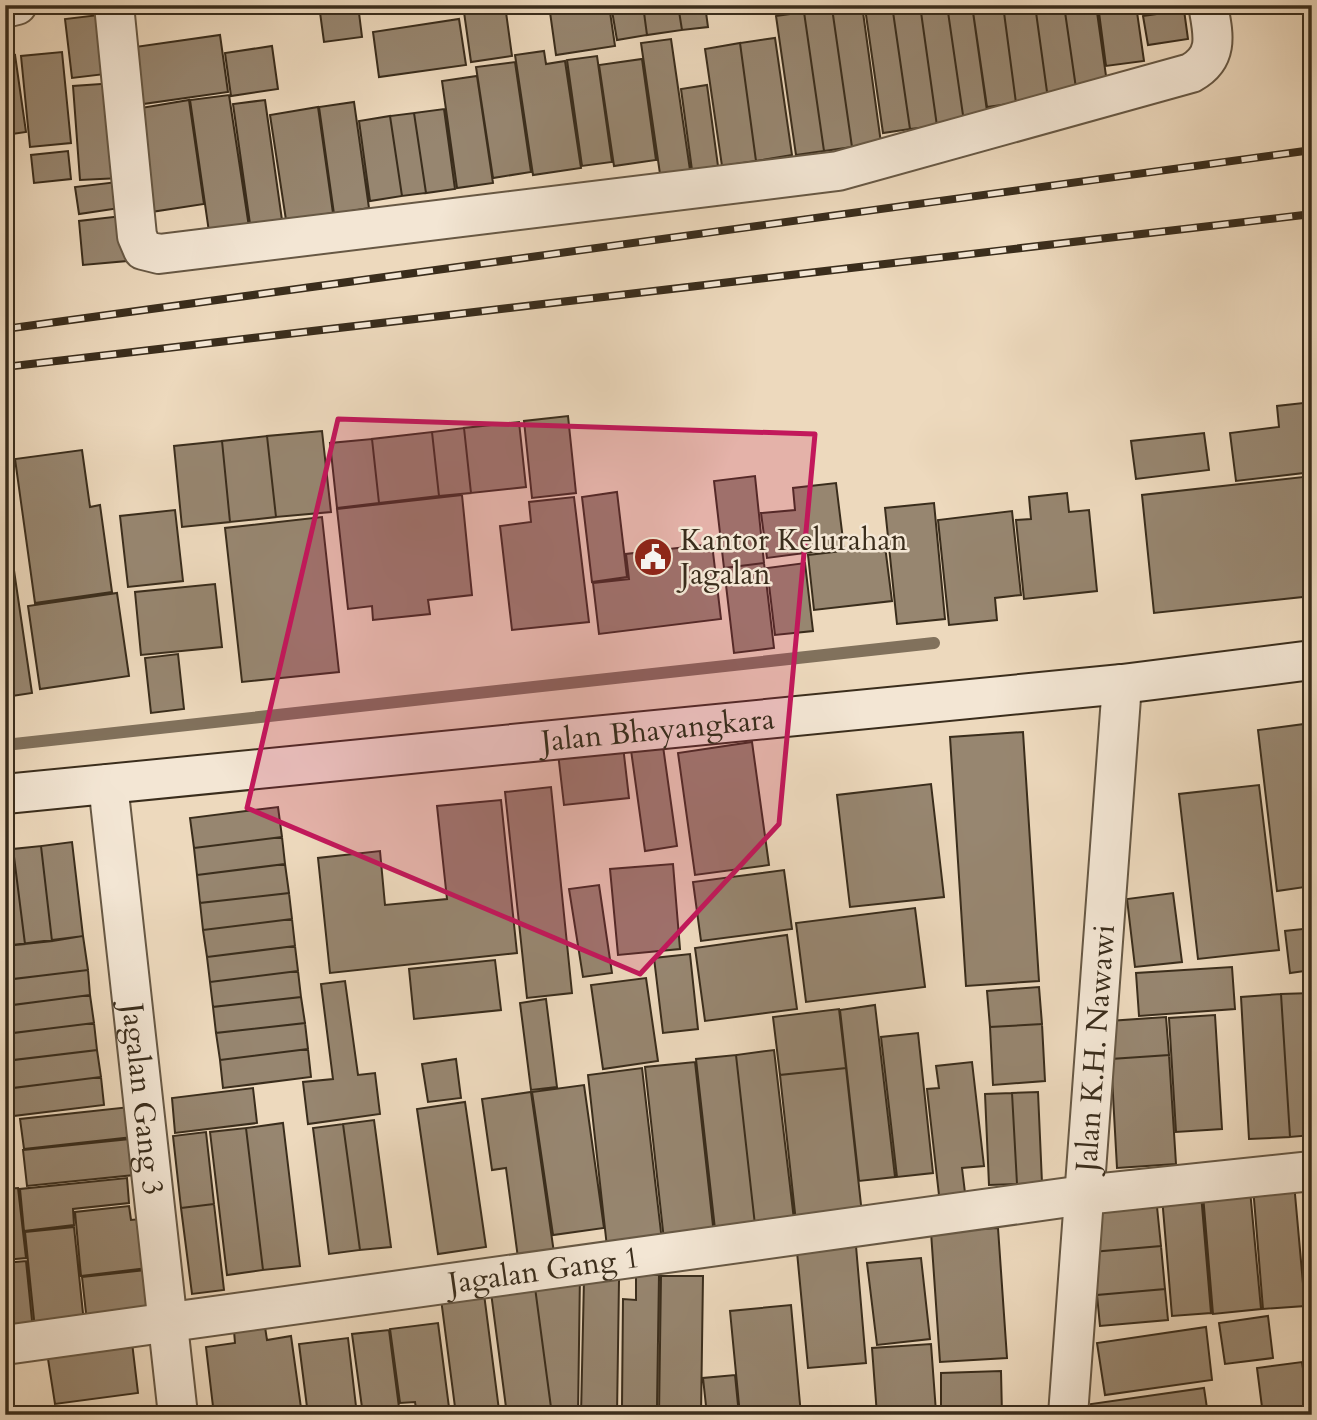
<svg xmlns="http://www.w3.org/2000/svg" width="1317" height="1420" font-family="Cardo,serif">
<rect width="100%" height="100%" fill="#edd9bd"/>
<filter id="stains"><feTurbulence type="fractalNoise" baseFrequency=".00286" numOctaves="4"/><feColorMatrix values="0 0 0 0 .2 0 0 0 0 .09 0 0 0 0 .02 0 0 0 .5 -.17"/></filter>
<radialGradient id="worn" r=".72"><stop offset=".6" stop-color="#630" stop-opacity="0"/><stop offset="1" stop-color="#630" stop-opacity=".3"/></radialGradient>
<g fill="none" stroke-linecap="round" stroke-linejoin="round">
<path stroke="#81715c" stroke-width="12" d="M 5,745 L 934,643"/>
</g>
<path fill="#978670" stroke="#3a2d1c" stroke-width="2" d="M 319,5 L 358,5 L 362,37 L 324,42 Z
M 463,5 L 505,5 L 512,56 L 471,62 Z
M 549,5 L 609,5 L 615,46 L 556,55 Z
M 611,5 L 643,5 L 647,35 L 617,40 Z
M 643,5 L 678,5 L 682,30 L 647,35 Z
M 678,5 L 705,5 L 708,27 L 682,30 Z
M 862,5 L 881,143 L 852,147 L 832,8 Z
M 892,5 L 910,129 L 883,133 L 865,8 Z
M 892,5 L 920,5 L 937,126 L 910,129 Z
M 920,5 L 947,5 L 964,122 L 937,126 Z
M 947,5 L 972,5 L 988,118 L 964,122 Z
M 972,5 L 1003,5 L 1016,103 L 987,107 Z
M 1003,5 L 1035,5 L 1048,99 L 1016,103 Z
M 1035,5 L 1064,5 L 1077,95 L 1048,99 Z
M 1064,5 L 1096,5 L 1108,90 L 1077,95 Z
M 1098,5 L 1136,5 L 1144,61 L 1106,66 Z
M 832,8 L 852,147 L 824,151 L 804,12 Z
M 1184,10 L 1188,39 L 1148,45 L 1143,16 Z
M 804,12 L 824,151 L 796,155 L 776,16 Z
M 107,14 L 114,73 L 72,78 L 65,19 Z
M 459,19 L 466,65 L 379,77 L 373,32 Z
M 220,35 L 228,92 L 136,105 L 128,48 Z
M 775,38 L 792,155 L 756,161 L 740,43 Z
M 5,39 L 8,56 L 15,55 L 26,132 L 5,135 Z
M 671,39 L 690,170 L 660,174 L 641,43 Z
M 740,43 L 756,161 L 722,166 L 705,49 Z
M 272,46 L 278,89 L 231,96 L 225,53 Z
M 544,51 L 546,64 L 565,61 L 581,168 L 533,175 L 515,55 Z
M 62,52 L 71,143 L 30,147 L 21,56 Z
M 597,56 L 612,162 L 582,166 L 567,60 Z
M 642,59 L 656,160 L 614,166 L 599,65 Z
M 515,62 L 531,172 L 493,178 L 476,67 Z
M 477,76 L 493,183 L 457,188 L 442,81 Z
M 115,83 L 121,178 L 80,180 L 73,86 Z
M 707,85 L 718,166 L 692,170 L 681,89 Z
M 229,95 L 249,227 L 209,232 L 190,100 Z
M 189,100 L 204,204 L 151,212 L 135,109 Z
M 265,100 L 282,220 L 250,224 L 233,104 Z
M 354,102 L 369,208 L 334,214 L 319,107 Z
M 318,107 L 333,213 L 286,220 L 270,115 Z
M 444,109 L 455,189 L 426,193 L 414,113 Z
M 414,113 L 426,193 L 402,196 L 390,116 Z
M 390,116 L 402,196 L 370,201 L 359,121 Z
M 68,151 L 71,179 L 34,183 L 31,155 Z
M 117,182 L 120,208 L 79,214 L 75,187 Z
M 122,216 L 127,261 L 83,265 L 79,221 Z
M 1312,402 L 1312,472 L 1236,481 L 1230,433 L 1279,427 L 1277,406 Z
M 568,416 L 576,493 L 532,498 L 524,421 Z
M 519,422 L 526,487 L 471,493 L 464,428 Z
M 464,428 L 471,493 L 439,496 L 432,432 Z
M 322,431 L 331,512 L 276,517 L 267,436 Z
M 432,432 L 439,496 L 379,503 L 372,439 Z
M 1204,433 L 1209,470 L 1136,479 L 1131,441 Z
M 267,436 L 276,517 L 230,522 L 222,441 Z
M 372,439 L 379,503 L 337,508 L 330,443 Z
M 222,441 L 230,522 L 182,527 L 174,446 Z
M 82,450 L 90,507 L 100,505 L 112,592 L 35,603 L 15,459 Z
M 7,458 L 11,495 L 5,496 L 5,459 Z
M 755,476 L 764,563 L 724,568 L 714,481 Z
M 1312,476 L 1312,596 L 1154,613 L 1142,495 Z
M 836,483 L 844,548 L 767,558 L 761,513 L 795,510 L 793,488 Z
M 617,492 L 627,577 L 592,582 L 582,497 Z
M 1067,493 L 1069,512 L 1089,510 L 1097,591 L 1024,599 L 1016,520 L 1031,519 L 1029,497 Z
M 462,495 L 472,595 L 428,600 L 430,614 L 373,620 L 372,606 L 348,609 L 337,509 Z
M 574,497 L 589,622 L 512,630 L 500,526 L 531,522 L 529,502 Z
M 934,503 L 945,619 L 897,624 L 885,508 Z
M 175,510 L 183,581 L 128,587 L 120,516 Z
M 1012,511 L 1021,595 L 995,598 L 997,620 L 949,625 L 938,520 Z
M 6,516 L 32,693 L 5,697 L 5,517 Z
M 322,517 L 339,672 L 242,682 L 225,528 Z
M 712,544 L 721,619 L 599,634 L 593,583 L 629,579 L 626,554 Z
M 885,546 L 892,601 L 814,610 L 808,555 Z
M 764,563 L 774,648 L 734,653 L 724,568 Z
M 805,563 L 813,631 L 775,635 L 767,568 Z
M 215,584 L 222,647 L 141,655 L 135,592 Z
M 117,593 L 129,676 L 40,689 L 28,606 Z
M 178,654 L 184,709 L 151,713 L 145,658 Z
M 1312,723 L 1312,886 L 1277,891 L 1258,730 Z
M 1023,732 L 1039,981 L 966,986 L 950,737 Z
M 662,739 L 677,846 L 645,851 L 630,743 Z
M 752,742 L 769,865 L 695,875 L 678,753 Z
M 623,746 L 629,798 L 564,805 L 558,753 Z
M 931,784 L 944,897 L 850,907 L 837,795 Z
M 1259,785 L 1279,950 L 1198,959 L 1179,794 Z
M 551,787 L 572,993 L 527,998 L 505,792 Z
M 501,800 L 517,953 L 330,973 L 318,858 L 380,851 L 385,905 L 447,899 L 437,806 Z
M 278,807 L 282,837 L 194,848 L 190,818 Z
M 282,837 L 285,864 L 197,875 L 194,848 Z
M 72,842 L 83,936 L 52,941 L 41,846 Z
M 41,846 L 52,941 L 25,944 L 13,849 Z
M 13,849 L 25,944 L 5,946 L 5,850 Z
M 285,864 L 289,893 L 200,903 L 197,875 Z
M 673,864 L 680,949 L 618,955 L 610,869 Z
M 784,870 L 792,929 L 701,941 L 693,882 Z
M 599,885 L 612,973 L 583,977 L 569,889 Z
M 289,893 L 292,919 L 203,930 L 200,903 Z
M 1173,893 L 1182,962 L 1135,967 L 1127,899 Z
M 915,908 L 925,987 L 806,1002 L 796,923 Z
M 292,919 L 295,946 L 207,957 L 203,930 Z
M 1312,928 L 1312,970 L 1290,973 L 1285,931 Z
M 787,935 L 797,1009 L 705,1021 L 695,948 Z
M 83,936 L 88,970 L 5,980 L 5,946 Z
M 295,946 L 298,971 L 210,982 L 207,957 Z
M 690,954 L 698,1029 L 663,1033 L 654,958 Z
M 495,960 L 501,1010 L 414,1019 L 409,969 Z
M 1232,967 L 1235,1009 L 1139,1016 L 1136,973 Z
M 88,970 L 90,995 L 5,1006 L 5,980 Z
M 298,971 L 301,997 L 213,1007 L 210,982 Z
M 646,978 L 658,1061 L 603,1069 L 591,985 Z
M 345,981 L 358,1075 L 375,1073 L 380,1114 L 308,1124 L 303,1082 L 333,1079 L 321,984 Z
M 1039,987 L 1042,1024 L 990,1027 L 987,991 Z
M 1312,993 L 1312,1135 L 1290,1137 L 1281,994 Z
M 1281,994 L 1290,1137 L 1249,1139 L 1241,997 Z
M 90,995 L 94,1023 L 5,1034 L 5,1006 Z
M 301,997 L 305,1023 L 216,1033 L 213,1007 Z
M 546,999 L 557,1087 L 531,1090 L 520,1003 Z
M 875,1005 L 895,1177 L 859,1181 L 840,1010 Z
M 839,1009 L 846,1068 L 780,1075 L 773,1017 Z
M 1215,1015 L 1222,1129 L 1176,1132 L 1169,1018 Z
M 1166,1017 L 1169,1055 L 1111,1059 L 1109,1021 Z
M 94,1023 L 97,1050 L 5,1061 L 5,1034 Z
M 305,1023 L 308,1049 L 220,1060 L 216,1033 Z
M 1042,1024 L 1045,1081 L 993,1085 L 990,1027 Z
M 918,1033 L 933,1173 L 897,1177 L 881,1037 Z
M 308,1049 L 311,1077 L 223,1088 L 220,1060 Z
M 97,1050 L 101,1077 L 5,1089 L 5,1061 Z
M 774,1050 L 794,1220 L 755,1225 L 736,1055 Z
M 736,1055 L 755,1225 L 715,1229 L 696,1059 Z
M 1169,1055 L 1176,1164 L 1117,1168 L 1111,1059 Z
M 456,1059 L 461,1098 L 428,1102 L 422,1064 Z
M 695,1062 L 714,1235 L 664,1240 L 645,1067 Z
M 972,1062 L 984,1166 L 962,1168 L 966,1201 L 940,1204 L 927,1089 L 939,1088 L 936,1066 Z
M 642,1068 L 662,1241 L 607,1247 L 588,1075 Z
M 846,1068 L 862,1214 L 796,1222 L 780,1075 Z
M 101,1077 L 104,1105 L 5,1117 L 5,1089 Z
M 584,1085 L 604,1228 L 553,1235 L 532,1092 Z
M 253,1088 L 257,1123 L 175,1133 L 172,1098 Z
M 531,1092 L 554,1253 L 518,1258 L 506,1168 L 492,1170 L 482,1099 Z
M 1038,1092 L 1042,1183 L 1017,1184 L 1012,1093 Z
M 1012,1093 L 1017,1184 L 989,1185 L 985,1094 Z
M 465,1102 L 486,1247 L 438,1254 L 417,1109 Z
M 139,1106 L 142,1136 L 24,1149 L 20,1119 Z
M 374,1120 L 391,1247 L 360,1250 L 343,1124 Z
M 283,1123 L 300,1266 L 263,1270 L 246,1128 Z
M 343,1124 L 360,1250 L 329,1254 L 313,1128 Z
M 246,1128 L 263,1270 L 227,1275 L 210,1132 Z
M 206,1132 L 214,1204 L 181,1208 L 173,1136 Z
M 140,1138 L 144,1174 L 27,1186 L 23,1150 Z
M 127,1178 L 129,1203 L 73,1209 L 74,1225 L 24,1231 L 20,1189 Z
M 1294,1183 L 1305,1306 L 1263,1309 L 1253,1187 Z
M 18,1188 L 26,1258 L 5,1260 L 5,1189 Z
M 1250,1190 L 1261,1309 L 1213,1314 L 1203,1195 Z
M 1201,1194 L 1211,1313 L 1172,1316 L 1162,1197 Z
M 1156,1197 L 1161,1246 L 1092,1252 L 1088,1204 Z
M 214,1204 L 224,1290 L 192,1294 L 181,1208 Z
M 129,1206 L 131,1220 L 151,1218 L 156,1267 L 81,1276 L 75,1212 Z
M 74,1227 L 84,1323 L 35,1329 L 25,1232 Z
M 998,1228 L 1007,1358 L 940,1362 L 931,1232 Z
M 1304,1241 L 1312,1241 L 1312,1309 L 1311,1309 Z
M 856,1246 L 866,1363 L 808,1368 L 797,1252 Z
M 1161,1246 L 1165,1289 L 1097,1295 L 1092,1252 Z
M 921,1258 L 930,1339 L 877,1345 L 867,1263 Z
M 26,1261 L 33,1330 L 5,1332 L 5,1263 Z
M 155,1269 L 160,1314 L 87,1322 L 82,1277 Z
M 580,1273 L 578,1415 L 552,1415 L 534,1280 Z
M 636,1275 L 659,1275 L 657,1406 L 622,1406 L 623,1299 L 636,1300 Z
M 661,1276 L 703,1276 L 701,1415 L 659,1415 Z
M 584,1279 L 619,1280 L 617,1415 L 581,1415 Z
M 534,1280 L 552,1415 L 507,1415 L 490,1285 Z
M 1165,1289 L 1168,1320 L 1100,1326 L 1097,1295 Z
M 484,1294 L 499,1410 L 456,1415 L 441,1299 Z
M 791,1305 L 801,1415 L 740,1415 L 730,1311 Z
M 1268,1316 L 1273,1358 L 1225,1364 L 1219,1323 Z
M 438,1323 L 450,1415 L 417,1415 L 415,1402 L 400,1403 L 390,1329 Z
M 265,1327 L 267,1340 L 291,1336 L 302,1415 L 214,1415 L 206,1347 L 235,1343 L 234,1331 Z
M 1206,1327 L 1212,1380 L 1105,1395 L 1097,1343 Z
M 389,1330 L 400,1415 L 363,1415 L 352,1334 Z
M 131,1334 L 138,1393 L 55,1404 L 46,1346 Z
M 348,1338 L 357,1415 L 308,1415 L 299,1344 Z
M 931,1344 L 936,1412 L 877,1415 L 872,1348 Z
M 1302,1362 L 1310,1415 L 1263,1415 L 1257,1368 Z
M 1001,1371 L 1002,1415 L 941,1415 L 941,1373 Z
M 5,1372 L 9,1372 L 14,1415 L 5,1415 Z
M 735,1375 L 739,1415 L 707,1415 L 703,1378 Z
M 1204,1388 L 1208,1415 L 1092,1415 L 1091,1404 Z"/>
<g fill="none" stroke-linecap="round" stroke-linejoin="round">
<defs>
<g id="street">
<path d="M 114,5 L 137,236 L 143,250 L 159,254 L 838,171 L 1191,73 C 1220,57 1213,33 1208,5"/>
<path d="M 5,8 L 17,5"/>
<path id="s1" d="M 108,784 L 178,1415"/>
<path id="s2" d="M 5,1345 L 1084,1195 L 1312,1171"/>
<path id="s3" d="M 1068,1415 L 1122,684"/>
</g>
<g id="secondary">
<path id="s4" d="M 5,794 L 1122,684 L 1312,660"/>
</g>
</defs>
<use href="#street" stroke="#675844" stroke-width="42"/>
<use href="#secondary" stroke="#3a2d1c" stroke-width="42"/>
<use href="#street" stroke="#f3e6d4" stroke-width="38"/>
<use href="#secondary" stroke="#f3e6d4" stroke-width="38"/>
<defs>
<path id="rail" d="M 5,329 L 1312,150
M 5,367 L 1312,214"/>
</defs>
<use href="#rail" stroke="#3a2d1c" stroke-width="8"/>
<use href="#rail" stroke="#f3e6d4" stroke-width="5" stroke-dasharray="16" stroke-linecap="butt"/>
</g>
<path fill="#c2185b" fill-opacity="0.2" stroke="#c2185b" stroke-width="5" stroke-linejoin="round" d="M 338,419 L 815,434 L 779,824 L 640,974 L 247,808 Z"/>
<defs>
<symbol id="civic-disc" viewBox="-11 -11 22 22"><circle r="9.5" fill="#8f2418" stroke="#f3e6d4"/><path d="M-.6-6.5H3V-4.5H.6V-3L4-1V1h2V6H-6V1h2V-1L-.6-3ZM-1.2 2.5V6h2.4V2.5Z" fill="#fff"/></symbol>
</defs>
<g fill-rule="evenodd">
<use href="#civic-disc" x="631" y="535" width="44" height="44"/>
</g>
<g text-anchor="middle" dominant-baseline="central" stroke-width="5" stroke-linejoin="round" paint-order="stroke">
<g font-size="30" fill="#3a2d1c" stroke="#f3e6d4" text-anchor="start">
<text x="680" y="540">Kantor Kelurahan<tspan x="680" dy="34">Jagalan</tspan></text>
</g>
<g font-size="30" fill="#3a2d1c" stroke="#f3e6d4">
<text stroke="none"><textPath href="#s4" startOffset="656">Jalan Bhayangkara</textPath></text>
<text stroke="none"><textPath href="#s3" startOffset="368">Jalan K.H. Nawawi</textPath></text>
<text stroke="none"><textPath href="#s1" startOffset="317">Jagalan Gang 3</textPath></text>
<text stroke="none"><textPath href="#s2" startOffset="544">Jagalan Gang 1</textPath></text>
</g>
</g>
<rect width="1317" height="1420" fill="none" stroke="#edd9bd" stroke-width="28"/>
<rect x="7" y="7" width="1303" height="1406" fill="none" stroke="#3a2d1c" stroke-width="3.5"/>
<rect x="14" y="14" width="1289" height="1392" fill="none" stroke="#3a2d1c" stroke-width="2"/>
<rect width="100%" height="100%" filter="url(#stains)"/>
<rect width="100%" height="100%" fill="url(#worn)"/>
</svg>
